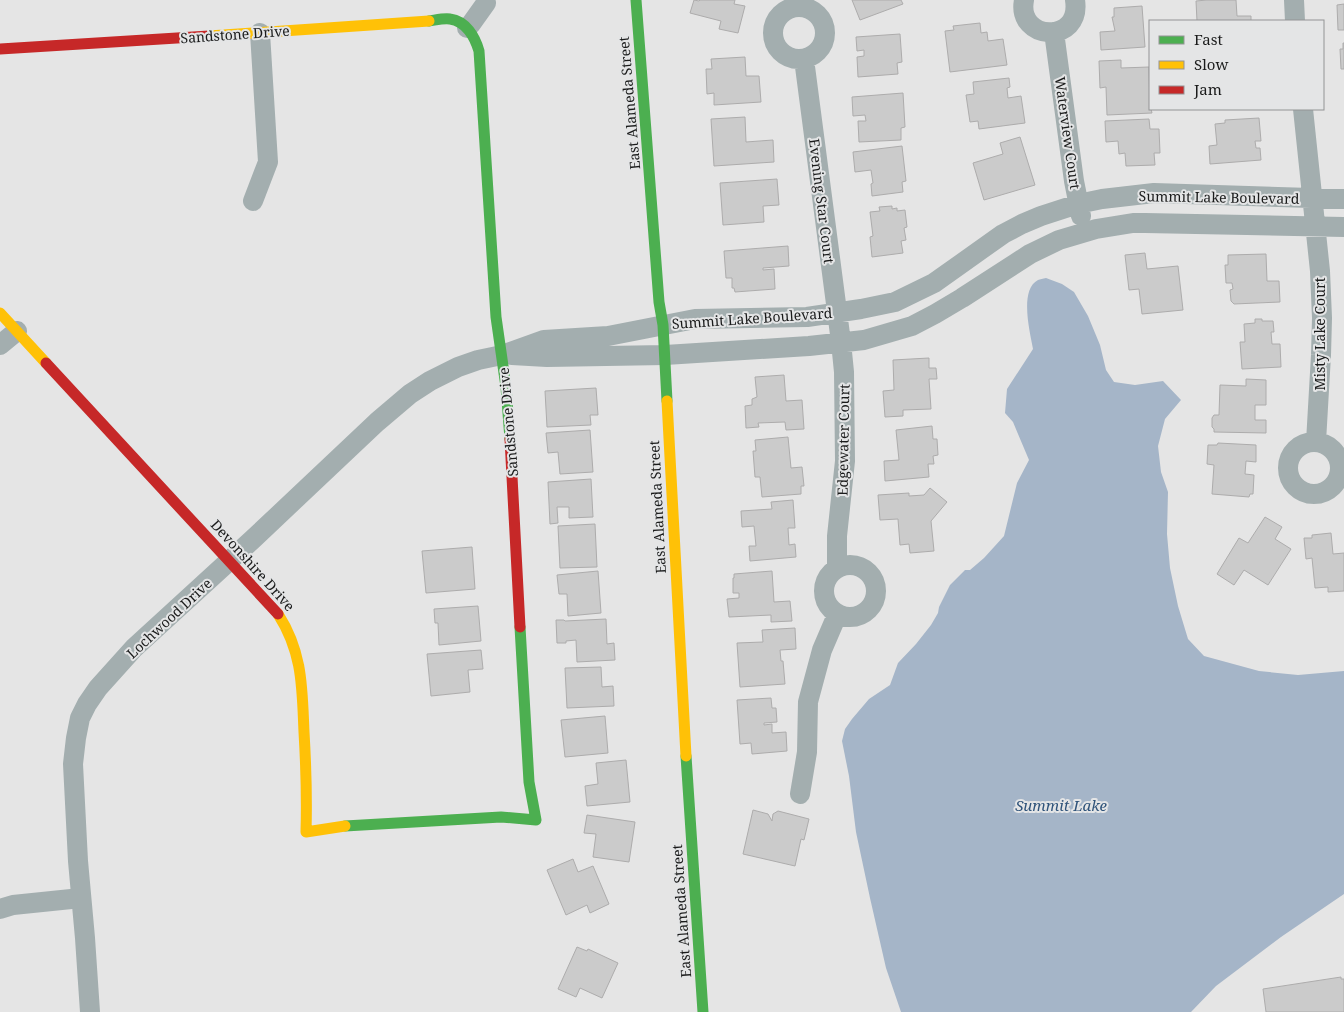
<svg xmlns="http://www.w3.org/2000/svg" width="1344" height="1012" font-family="'Noto Serif',serif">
<rect width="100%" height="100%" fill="#e5e5e5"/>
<path fill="#a5b5c8" d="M 1046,278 L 1062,284 L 1074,292 L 1088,316 L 1100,345 L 1106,370 L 1114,382 L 1135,385 L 1163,381 L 1181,400 L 1165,419 L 1158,446 L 1161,472 L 1168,492 L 1167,534 L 1170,568 L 1178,606 L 1188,639 L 1204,656 L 1259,671 L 1298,675 L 1344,671 L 1344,894 L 1281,937 L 1216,986 L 1191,1012 L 901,1012 L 886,968 L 870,898 L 856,832 L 849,776 L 842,741 L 845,729 L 852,719 L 869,699 L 890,685 L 898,663 L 916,644 L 931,625 L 938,613 L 939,607 L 950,585 L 965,570 L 970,570 L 984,558 L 1004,536 L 1017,483 L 1029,460 L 1013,422 L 1005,413 L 1007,389 L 1033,349 C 1030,332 1019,290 1038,280 C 1040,279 1043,279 1046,278 Z"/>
<path fill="#cbcbcb" stroke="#adacac" d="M 694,0 L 699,1 L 700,0 L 735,0 L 734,4 L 745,6 L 738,33 L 719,29 L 721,21 L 690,13 Z
M 852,0 L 901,0 L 903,4 L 860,20 Z
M 1207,0 L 1236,0 L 1237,16 L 1251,16 L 1251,21 L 1197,21 L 1196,1 Z
M 1344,4 L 1344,30 L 1338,30 L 1337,5 Z
M 1142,6 L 1145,47 L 1101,50 L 1100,32 L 1115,31 L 1112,17 L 1114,17 L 1114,8 Z
M 980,23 L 981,33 L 987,32 L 988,41 L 1003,39 L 1007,65 L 950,72 L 945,31 L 954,30 L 953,26 Z
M 900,34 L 902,62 L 897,63 L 898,74 L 858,77 L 857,57 L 864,56 L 864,50 L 857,51 L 856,37 Z
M 1343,43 L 1344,43 L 1344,69 L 1341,69 L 1340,49 L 1343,49 Z
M 745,57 L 746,76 L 759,76 L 761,102 L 714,105 L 714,93 L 707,94 L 706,69 L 712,69 L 711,59 Z
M 1121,60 L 1121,68 L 1149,67 L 1150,109 L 1151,109 L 1152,113 L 1107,115 L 1106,87 L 1100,88 L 1099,61 Z
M 1009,78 L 1010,87 L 1007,88 L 1008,98 L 1021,96 L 1025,123 L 979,129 L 978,121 L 970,122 L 966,95 L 974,94 L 973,82 Z
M 903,93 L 905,127 L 901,128 L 901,140 L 859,142 L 858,121 L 866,121 L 865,115 L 853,116 L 852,97 Z
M 745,117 L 746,142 L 773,140 L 774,162 L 714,166 L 711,119 Z
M 1259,118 L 1261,141 L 1255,141 L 1256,148 L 1260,148 L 1261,160 L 1210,164 L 1209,146 L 1217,145 L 1215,124 L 1225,123 L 1225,120 Z
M 1149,119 L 1150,129 L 1159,129 L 1160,153 L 1154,153 L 1155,165 L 1126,166 L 1125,153 L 1119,154 L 1118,141 L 1106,142 L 1105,121 Z
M 1020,137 L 1035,185 L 984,200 L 973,163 L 1003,154 L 1000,143 Z
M 902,146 L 906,181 L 902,182 L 903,192 L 872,196 L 871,184 L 873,183 L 871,170 L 855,172 L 853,152 Z
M 777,179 L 779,205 L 763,206 L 764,222 L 723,225 L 720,183 Z
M 892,206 L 892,209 L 897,208 L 897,211 L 905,210 L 907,227 L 904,228 L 906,240 L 901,241 L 903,253 L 872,257 L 870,237 L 873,236 L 870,212 L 880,211 L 879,207 Z
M 788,246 L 789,266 L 763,268 L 763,270 L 774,269 L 775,289 L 735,292 L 734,288 L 732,288 L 732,278 L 726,278 L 724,251 Z
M 1145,253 L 1147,269 L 1178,266 L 1183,310 L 1142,314 L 1139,289 L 1129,290 L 1125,255 Z
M 1266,254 L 1267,281 L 1279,281 L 1280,302 L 1234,304 L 1231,301 L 1230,290 L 1233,289 L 1232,283 L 1226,283 L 1225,265 L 1228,265 L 1228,255 Z
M 1255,319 L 1262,319 L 1262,321 L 1273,321 L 1274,332 L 1271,332 L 1272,344 L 1280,344 L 1281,367 L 1242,369 L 1240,342 L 1245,342 L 1244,324 L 1255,323 Z
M 929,358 L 929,368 L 936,368 L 937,379 L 929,379 L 931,409 L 903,410 L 903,416 L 885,417 L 883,391 L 894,390 L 893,360 Z
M 784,375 L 786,401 L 802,400 L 804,429 L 786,430 L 785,422 L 758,423 L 759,427 L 746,428 L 745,406 L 752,405 L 752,399 L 757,397 L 755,377 Z
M 1246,379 L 1266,380 L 1266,405 L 1255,405 L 1255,420 L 1266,420 L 1266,433 L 1214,432 L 1214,429 L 1212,427 L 1212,418 L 1214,415 L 1219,415 L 1220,385 L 1246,386 Z
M 596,388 L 598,415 L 590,415 L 591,425 L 547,427 L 545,391 Z
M 932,426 L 933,439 L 937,439 L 938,455 L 933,456 L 934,464 L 928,464 L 929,477 L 885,481 L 884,461 L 899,460 L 896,430 Z
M 590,430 L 593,472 L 560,474 L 558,452 L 548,453 L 546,433 Z
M 788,437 L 791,468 L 802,467 L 804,486 L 801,486 L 801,494 L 762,497 L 760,477 L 755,477 L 753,451 L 756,451 L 755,440 Z
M 1218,443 L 1256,445 L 1256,462 L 1246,461 L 1245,474 L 1254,475 L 1253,494 L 1250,494 L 1249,497 L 1212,494 L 1214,465 L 1207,464 L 1208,445 L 1217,445 Z
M 591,479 L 593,517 L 569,518 L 569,507 L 557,507 L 558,523 L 550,524 L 548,482 Z
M 930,488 L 947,502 L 931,521 L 934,551 L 910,553 L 909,544 L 900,545 L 898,519 L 880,520 L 878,495 L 909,493 L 909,496 L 924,495 Z
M 793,500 L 795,528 L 788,528 L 789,545 L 795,544 L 796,557 L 750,561 L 749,546 L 756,546 L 754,526 L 742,527 L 741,511 L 772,509 L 771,502 Z
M 1265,517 L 1282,527 L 1275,539 L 1291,549 L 1268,585 L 1244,570 L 1234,585 L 1217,574 L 1239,538 L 1248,543 Z
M 595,524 L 597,567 L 560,568 L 558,526 Z
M 1331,533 L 1333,554 L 1344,553 L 1344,591 L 1328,592 L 1328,587 L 1315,588 L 1312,558 L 1306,559 L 1304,538 L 1312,538 L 1312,535 Z
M 472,547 L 475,589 L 426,593 L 422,551 Z
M 598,571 L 601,613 L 568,616 L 567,594 L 559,594 L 557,575 Z
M 772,571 L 774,602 L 790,601 L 792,621 L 771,622 L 771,615 L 729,617 L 727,599 L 739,598 L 739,593 L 733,593 L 733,578 L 734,578 L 734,574 Z
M 478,606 L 481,641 L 439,645 L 438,623 L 435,623 L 434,609 Z
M 606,619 L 607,644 L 614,643 L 615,660 L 577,662 L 576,640 L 566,641 L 566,643 L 557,643 L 556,620 L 564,620 L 565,621 Z
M 795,628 L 796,649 L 780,650 L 781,661 L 783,661 L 785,684 L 740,687 L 737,643 L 763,642 L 762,630 Z
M 481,650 L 483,669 L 468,670 L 470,692 L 431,696 L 427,654 Z
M 601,667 L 602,687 L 613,686 L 614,706 L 567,708 L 565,668 Z
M 771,698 L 772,708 L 776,708 L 777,722 L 764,723 L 764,725 L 772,724 L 772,733 L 786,732 L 787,751 L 752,754 L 751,743 L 740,744 L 737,700 Z
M 605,716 L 608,753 L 565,757 L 561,720 Z
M 626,760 L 630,802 L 587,806 L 585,786 L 598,784 L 596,763 Z
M 753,810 L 768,814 L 772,821 L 773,814 L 778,811 L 809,819 L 804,840 L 801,839 L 795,866 L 743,854 Z
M 587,815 L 635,822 L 629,862 L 593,857 L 596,834 L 584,833 Z
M 573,859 L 578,872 L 593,866 L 609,904 L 590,913 L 587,905 L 566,915 L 547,870 Z
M 577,947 L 587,951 L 588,949 L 618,963 L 602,998 L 580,988 L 576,997 L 558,989 Z
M 1341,977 L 1341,979 L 1344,979 L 1344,1012 L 1266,1012 L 1263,989 Z"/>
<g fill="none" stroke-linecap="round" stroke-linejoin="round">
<path stroke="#a3aeaf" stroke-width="20" d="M 1024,0 C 1016,41 1082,45 1075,0
M 1294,0 L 1295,21
M773 33a26 26 0 1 1 52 0a26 26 0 1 1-52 0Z
M 467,28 L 471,24 L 486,3
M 1054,32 L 1074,181 L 1081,216
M 804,59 L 841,342 L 844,372 L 845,461 L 837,536 L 837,568
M 1303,109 L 1320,271 L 1322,318 L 1321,355 L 1316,442
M 253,201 L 268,162 L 260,33
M 0,345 L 17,331
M 512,355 L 547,357 L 665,355 L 809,346 L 864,340 L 912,326 L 935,314 L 962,298 L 1030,254 L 1059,240 L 1096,229 L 1133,223 L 1145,223 L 1344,227
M1288 468a26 26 0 1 1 52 0a26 26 0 1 1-52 0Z
M824 591a26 26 0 1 1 52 0a26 26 0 1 1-52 0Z
M 800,794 L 807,752 L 808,702 L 822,650 L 837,615
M 0,909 L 13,905 L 81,898
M 90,1012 L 85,938 L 78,861 L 73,764 L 76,738 L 80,718 L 87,704 L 98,688 L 134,648 L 252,540 L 377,422 L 410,394 L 430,381 L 458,367 L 478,360 L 502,355 L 544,340 L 608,336 L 695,319 L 807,317 L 861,309 L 895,302 L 934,283 L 1003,234 L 1022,224 L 1041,216 L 1078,204 L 1102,199 L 1154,193 L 1344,199"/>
<path stroke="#4caf50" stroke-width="11" d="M 636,0 L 659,302 L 663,325 L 667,401
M 429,21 C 436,20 444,18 450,19 C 466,21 475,37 479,51 L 496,317 L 506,387 L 510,439
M 686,756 L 703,1012
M 345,826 L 501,817 L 536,820 L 529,782 L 520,627"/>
<path stroke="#ffc107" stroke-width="11" d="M 209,36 L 429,21
M 0,313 L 46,363
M 667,401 L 686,756
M 278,614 C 303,653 302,688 304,732 C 306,766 307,799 306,832 L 345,826"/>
<path stroke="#c62828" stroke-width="11" d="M 0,49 L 209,36
M 46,363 L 278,614
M 510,439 L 520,627"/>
</g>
<g text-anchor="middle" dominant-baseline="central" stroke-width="4" stroke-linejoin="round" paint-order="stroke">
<g font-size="14" fill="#1a1b1b" stroke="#e4e5e6">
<text transform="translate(235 34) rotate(-4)">Sandstone Drive</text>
<text transform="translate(629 103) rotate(-95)">East Alameda Street</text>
<text transform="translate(1068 133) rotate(82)">Waterview Court</text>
<text transform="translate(1219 197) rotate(1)">Summit Lake Boulevard</text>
<text transform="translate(822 201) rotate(83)">Evening Star Court</text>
<text transform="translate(752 318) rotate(-4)">Summit Lake Boulevard</text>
<text transform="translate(1319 334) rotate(-90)">Misty Lake Court</text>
<text transform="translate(508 422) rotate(-95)">Sandstone Drive</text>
<text transform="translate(843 440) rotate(-89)">Edgewater Court</text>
<text transform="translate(657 507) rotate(-93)">East Alameda Street</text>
<text transform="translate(253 565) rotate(48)">Devonshire Drive</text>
<text transform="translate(169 618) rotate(-43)">Lochwood Drive</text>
<text transform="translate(681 911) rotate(-94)">East Alameda Street</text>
</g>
<g font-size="15" font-style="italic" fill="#2f537a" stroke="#e4e5e6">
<text x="1061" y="805">Summit Lake</text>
</g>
</g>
<rect x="1149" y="20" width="175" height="90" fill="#e4e5e6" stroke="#939495"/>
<rect x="1159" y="36" width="25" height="8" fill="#4caf50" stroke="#939495"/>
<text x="1194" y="45" font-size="15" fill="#1a1b1b">Fast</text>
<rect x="1159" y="61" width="25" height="8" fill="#ffc107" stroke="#939495"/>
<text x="1194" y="70" font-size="15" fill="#1a1b1b">Slow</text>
<rect x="1159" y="86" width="25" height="8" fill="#c62828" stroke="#939495"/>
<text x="1194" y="95" font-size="15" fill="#1a1b1b">Jam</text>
</svg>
